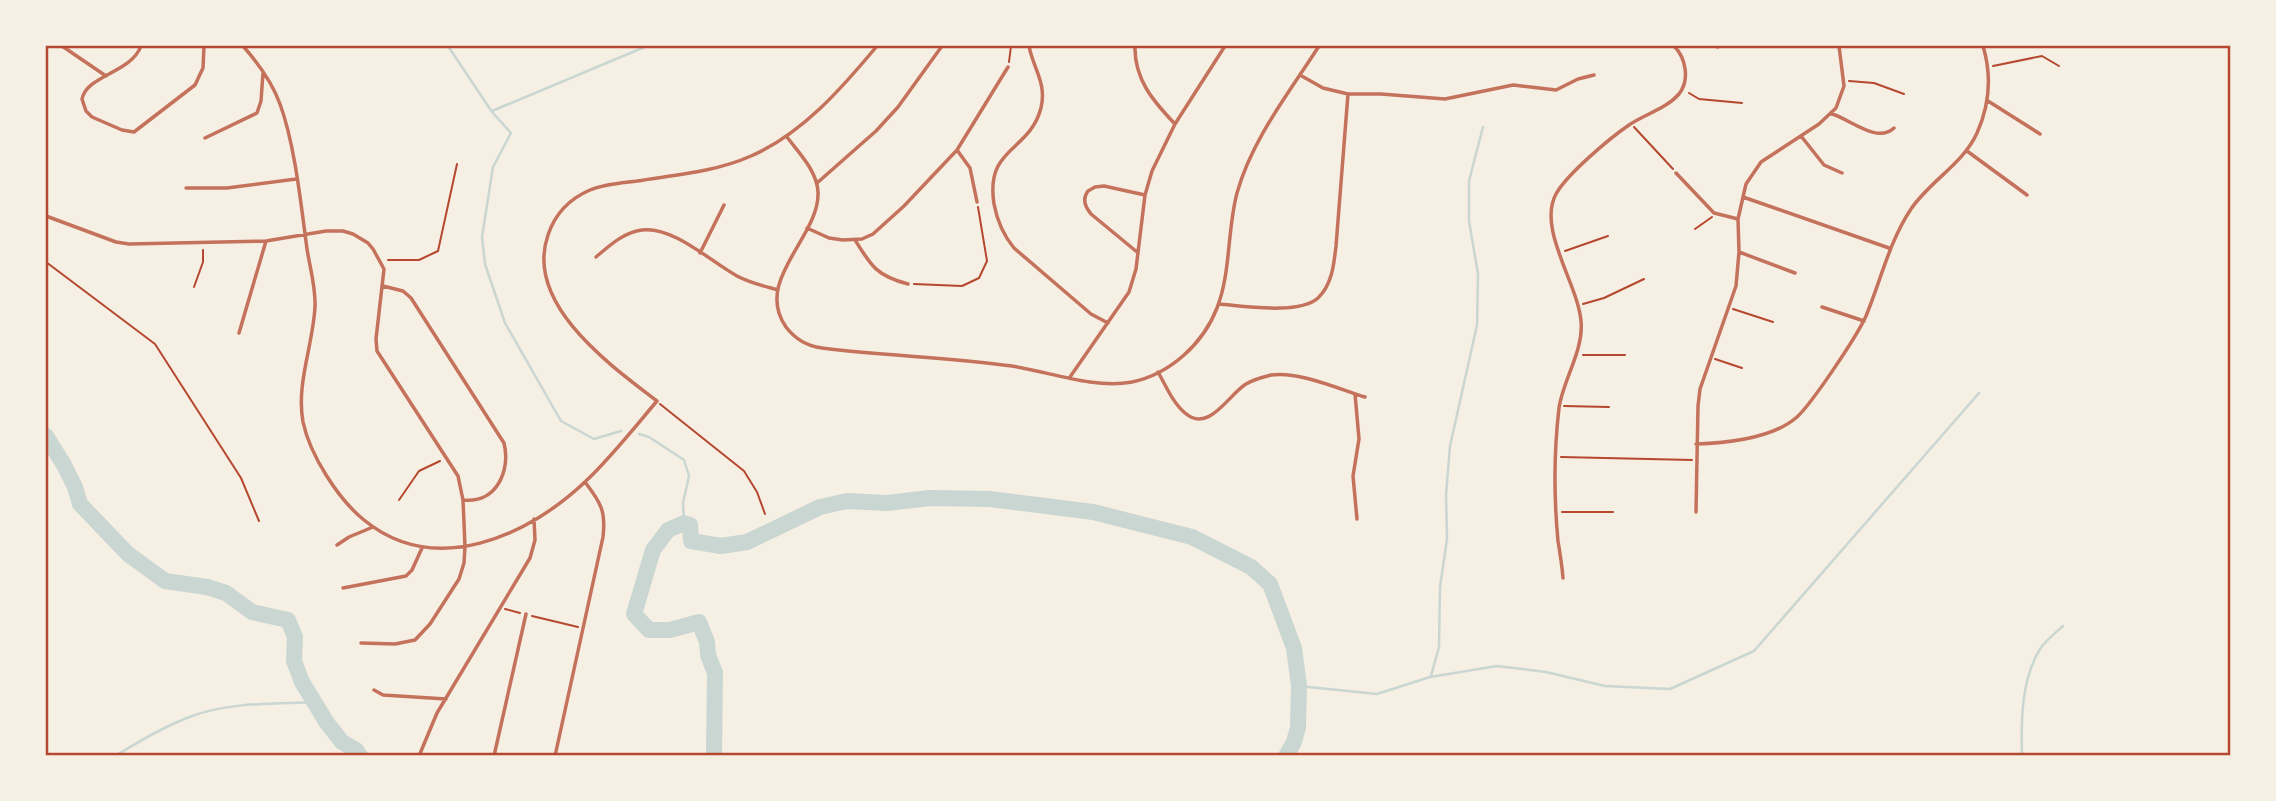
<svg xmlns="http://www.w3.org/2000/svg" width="2276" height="801" font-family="Barlow,sans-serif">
<rect width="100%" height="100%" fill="#f6efe4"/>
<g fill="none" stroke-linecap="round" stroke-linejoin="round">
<path stroke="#c9d6d2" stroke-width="2.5" d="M 448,46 L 492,112 L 511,133 L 493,167 L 482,237 L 485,264 L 505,323 L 561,421 L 594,439 L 621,431
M 492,111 L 647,46
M 639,434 L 649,437 L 684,460 L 689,476 L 683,503 L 684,523
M 1431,676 L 1439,647 L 1440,587 L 1447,539 L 1446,495 L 1450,446 L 1477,325 L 1478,274 L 1469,221 L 1469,181 L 1483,127
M 1299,686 L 1377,694 L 1430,677 L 1497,666 L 1546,672 L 1605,686 L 1670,689 L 1754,651 L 1979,393
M 115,756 C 140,741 165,726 192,716 C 230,702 275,704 315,702
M 2022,756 C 2021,721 2021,680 2040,649 C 2045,641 2055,633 2063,626"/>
<path stroke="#c9d6d2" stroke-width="16" d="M 46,436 L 64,465 L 75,487 L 80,504 L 128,554 L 165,581 L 207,587 L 226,593 L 252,612 L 288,620 L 295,637 L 294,661 L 302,682 L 327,723 L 342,742 L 356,750 L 360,756
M 714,756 L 715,673 L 708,655 L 707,642 L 699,622 L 670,630 L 649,630 L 634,614 L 653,550 L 668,530 L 684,523 L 690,525 L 691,541 L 721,546 L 747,542 L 820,507 L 847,501 L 887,503 L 930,498 L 990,499 L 1093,512 L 1192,537 L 1251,567 L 1270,584 L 1294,648 L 1299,686 L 1298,727 L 1294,742 L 1286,756"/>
<path stroke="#b5482f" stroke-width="2" d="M 1009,62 L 1011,46
M 1993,66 L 2042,56 L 2059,66
M 1849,81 L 1874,83 L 1904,94
M 1689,93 L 1699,99 L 1742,103
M 1634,127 L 1673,169
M 1695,229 L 1712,217
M 1565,251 L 1608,236
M 388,260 L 419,260 L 438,251 L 457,164
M 46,262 L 155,344 L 241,478 L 259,521
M 914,284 L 962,286 L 979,278 L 987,261 L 978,207
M 194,287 L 203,262 L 203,250
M 1583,304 L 1604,298 L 1644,279
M 1733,309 L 1773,322
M 1583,355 L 1625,355
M 1715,359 L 1742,368
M 660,404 L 744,471 L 757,492 L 765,514
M 1564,406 L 1609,407
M 1561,457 L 1692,460
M 399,500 L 419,471 L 440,461
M 1562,512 L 1613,512
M 505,609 L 520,613
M 532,616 L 578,627"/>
<path stroke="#c5725c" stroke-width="3.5" d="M 62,46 L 106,76
M 141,46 C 131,73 87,75 82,99 L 86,111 L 92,117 L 122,130 L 134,132 L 195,85 L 203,68 L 204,46
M 243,46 C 258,63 272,82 280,104 C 295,145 301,205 307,249 C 310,268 316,288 315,307 C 313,345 296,384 303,422 C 310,455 338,499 364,520 C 435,578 528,537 587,480 C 612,456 634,428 657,401 C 610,365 524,304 548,235 C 555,214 569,199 590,190 C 604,184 621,183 637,181 C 675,175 715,172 751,156 C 802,134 842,88 877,46
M 1029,46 C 1033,68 1047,83 1041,108 C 1029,153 985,146 994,204 C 997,220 1004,236 1014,248 L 1091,314 L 1108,323
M 1135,46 C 1134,79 1153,101 1175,124
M 1715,46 L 1718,47
M 1300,75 L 1323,88 L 1348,94 L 1381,94 L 1445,99 L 1513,85 L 1556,90 L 1578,79 L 1594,75
M 1988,101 L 2040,134
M 1832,114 C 1850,119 1877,144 1894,128
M 1801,136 L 1824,165 L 1842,173
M 787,137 C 799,153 817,171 818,192 C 820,237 753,280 786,327 C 795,339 807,346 822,348 C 885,356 949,357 1012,366 C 1050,372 1093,389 1132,382 C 1170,374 1203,344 1217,308 C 1231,272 1227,231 1237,193 C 1252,139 1289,93 1319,46
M 205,138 L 257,113 L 261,101 L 263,73
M 957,150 L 970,168 L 977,202
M 1967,151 L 2027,195
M 1676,173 L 1714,213 L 1738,219
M 817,183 L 876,131 L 898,107 L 942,46
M 186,188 L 227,188 L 296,179
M 1743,197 L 1889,248
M 46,216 L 116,242 L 129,244 L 266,241 L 326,231 L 343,231 L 353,234 L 368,243 L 373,249 L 384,269 L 376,339 L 377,351 L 458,476 L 463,500 L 465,547 L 464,563 L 459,579 L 430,624 L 415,640 L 395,644 L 361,643
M 807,228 L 829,238 L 843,240 L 862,239 L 873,234 L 904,206 L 957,150 L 1008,67
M 855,240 C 871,266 877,276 908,284
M 1137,252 L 1091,214 C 1085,207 1082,199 1088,191 L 1095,187 L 1104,186 L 1145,195
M 1739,252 L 1795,273
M 700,253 L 724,205
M 596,257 C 609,246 624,232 642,230 C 673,226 710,261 737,276 C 750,283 764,286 778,290
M 383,286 L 403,291 L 411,298 L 504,443 C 511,471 496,504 463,500
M 1219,304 C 1244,306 1299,315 1318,298 C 1332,285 1334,264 1336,246 L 1348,94
M 1822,307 L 1864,321
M 239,333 L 266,241
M 1158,372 C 1166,386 1173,403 1185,413 C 1209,434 1229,394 1246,384 C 1254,379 1263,377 1271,375 C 1299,371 1339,389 1365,397
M 1070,377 L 1129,292 L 1136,269 L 1145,195 L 1152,171 L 1175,124 L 1225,46
M 1355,394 L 1359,439 L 1353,476 L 1357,519
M 1696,444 C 1728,443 1772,439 1797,417 C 1813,402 1857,336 1866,316 C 1881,280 1889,242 1911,209 C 1930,181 1963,164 1977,133 C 1990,104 1992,76 1983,46
M 1696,512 L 1698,406 L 1700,389 L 1736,286 L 1739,252 L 1738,219 L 1746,184 L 1761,162 L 1819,124 L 1836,108 L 1844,86 L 1839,46
M 337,545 L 349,537 L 373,527
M 1563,578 C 1562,565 1560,553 1558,541 C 1554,499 1554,451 1559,408 C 1563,380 1584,350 1581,321 C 1578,284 1537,229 1556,194 C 1567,174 1610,138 1629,125 C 1645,114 1666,109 1679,94 C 1690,80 1686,58 1674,46
M 343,588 L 406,576 L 412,570 L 422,548
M 374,690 L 383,695 L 446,699
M 419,756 L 437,713 L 530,558 L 535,540 L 534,519
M 494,756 L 526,614
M 555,756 L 603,537 C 606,511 601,503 585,482"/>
</g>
<rect width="2276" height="801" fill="none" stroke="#f6efe4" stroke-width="94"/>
<rect x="47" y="47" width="2182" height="707" fill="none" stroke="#b5482f" stroke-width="2.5"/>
</svg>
